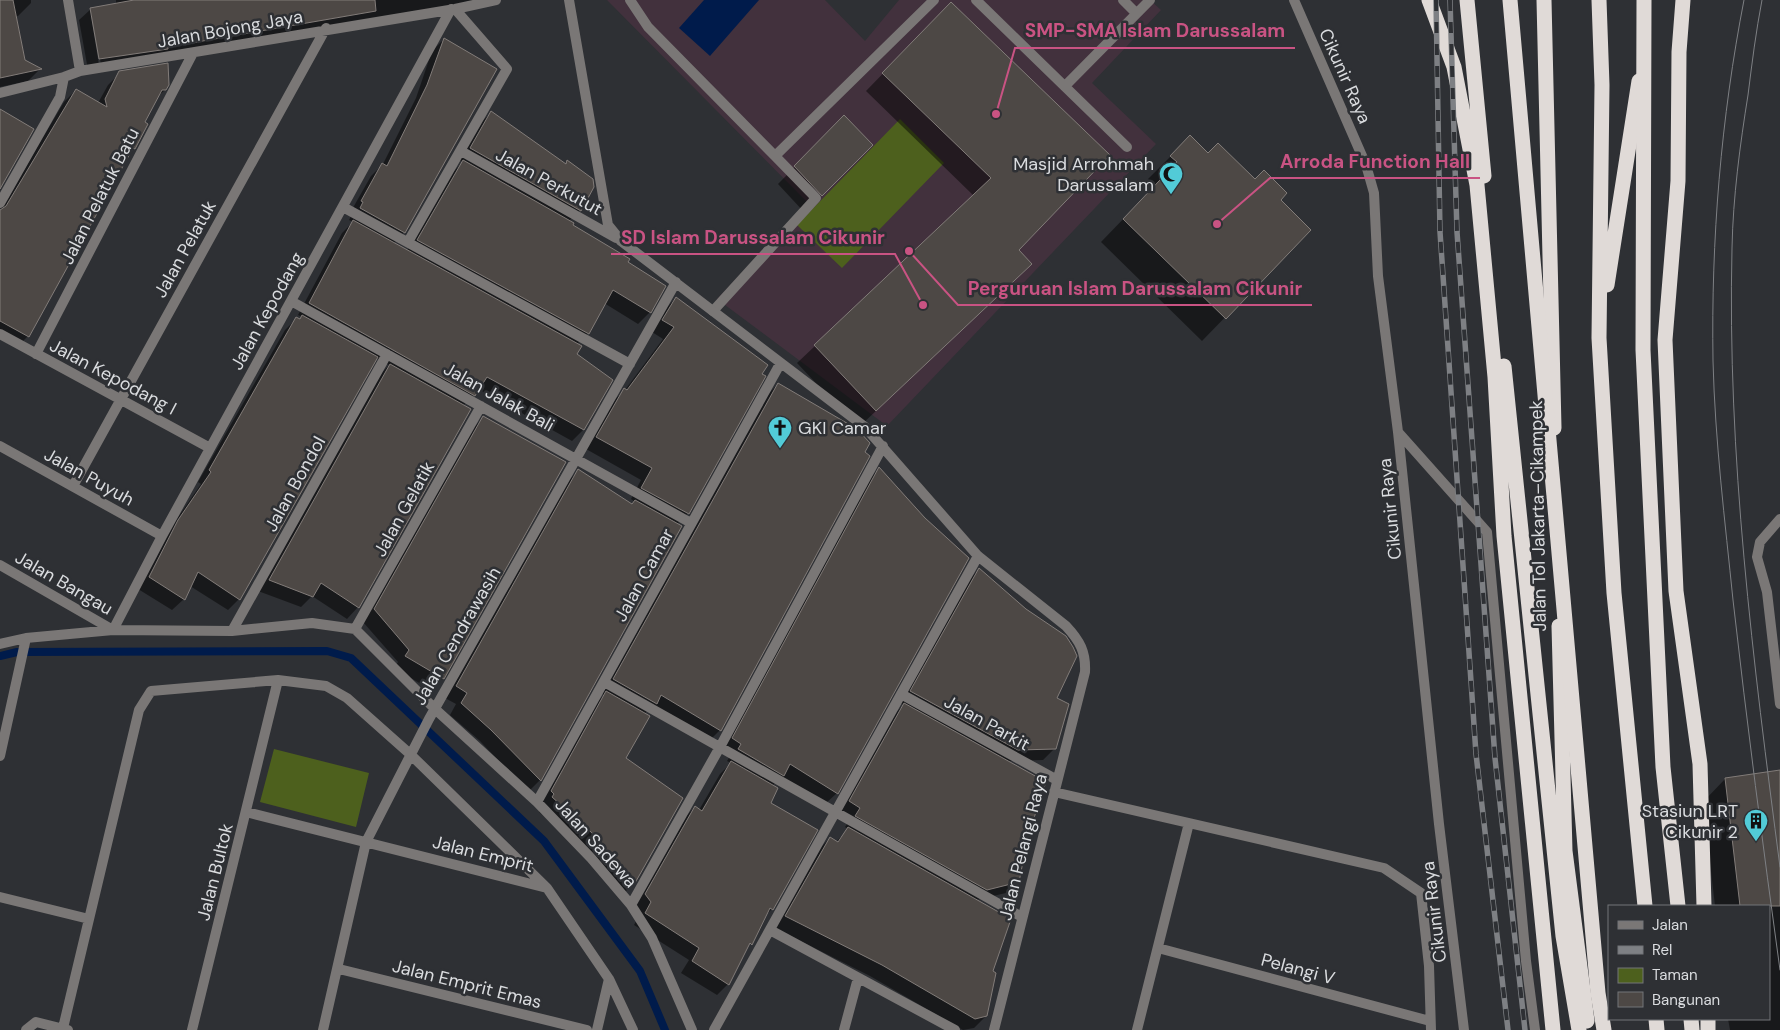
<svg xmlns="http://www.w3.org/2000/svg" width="1780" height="1030" font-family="'DM Sans',sans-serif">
<rect width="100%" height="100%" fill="#2e3034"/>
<path fill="#42313d" d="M 607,0 L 825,0 L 865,41 L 899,0 L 1150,0 L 1161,10 L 1092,83 L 1156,144 L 887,426 L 717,299 L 808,203 Z"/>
<path fill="#4d601d" d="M 900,119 L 944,163 L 842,268 L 797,225 Z
M 274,749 L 369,773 L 356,827 L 260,802 Z"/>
<path fill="#001b4b" d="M 704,0 L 759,0 L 710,56 L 679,28 Z"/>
<path fill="#0007" fill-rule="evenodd" d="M 0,0 L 31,0 L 31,3 L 18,16 L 15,17 L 24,60 L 40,69 L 28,81 L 0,87 Z
M 116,0 L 490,0 L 88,70 L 79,20 L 91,9 L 116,4 ZM 91,16 L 93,16 L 101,65 L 99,65 Z
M 934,21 L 1108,155 L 1017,250 L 1031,264 L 858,428 L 797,363 L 974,196 L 866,91 Z
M 444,39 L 404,232 L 393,244 L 407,251 L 452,173 L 463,162 L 459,160 L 479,124 L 491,113 L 565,165 L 567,162 L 580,210 L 569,221 L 571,226 L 627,263 L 650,312 L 638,324 L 604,303 L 588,333 L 577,344 L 576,354 L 611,380 L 583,430 L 572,441 L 478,389 L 463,406 L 358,607 L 347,619 L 312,596 L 301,607 L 258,591 L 378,377 L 389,365 L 376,358 L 239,599 L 228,610 L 190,586 L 184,599 L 172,610 L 138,589 L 167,533 L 201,484 L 198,482 L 285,330 L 296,319 L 299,320 L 302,317 L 298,315 L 342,233 L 353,222 L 349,220 L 352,214 L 350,213 L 371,176 L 383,164 L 416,98 L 432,51 Z
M 120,73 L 165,90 L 156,98 L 134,148 L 129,154 L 28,336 L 16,348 L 0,339 L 0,210 L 64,102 L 76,90 L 98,103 L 108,85 Z
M 844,117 L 872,145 L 804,212 L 778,184 Z
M 1190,137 L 1208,155 L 1255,181 L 1279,200 L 1310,230 L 1202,341 L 1101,242 L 1155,186 L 1148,179 Z
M 676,298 L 688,513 L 677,524 L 681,526 L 540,780 L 528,792 L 480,741 L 450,715 L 456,704 L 445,698 L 567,482 L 578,471 L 631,505 L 635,502 L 631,499 L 641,480 L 586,449 L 613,401 L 625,390 L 663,339 L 652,332 L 664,310 Z
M 778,384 L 868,457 L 720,730 L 706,744 L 649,709 L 644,714 L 624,759 L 682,798 L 634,883 L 620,897 L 577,846 L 539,812 L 540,809 L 537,806 L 592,707 L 604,695 L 600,693 L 764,398 Z
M 484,417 L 443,678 L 431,690 L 394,668 L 398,662 L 363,622 L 472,429 Z
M 879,469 L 837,793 L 825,804 L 781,777 L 772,786 L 769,803 L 772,909 L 764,917 L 728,984 L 717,995 L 681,973 L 689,960 L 634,925 L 640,914 L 634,907 L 683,819 L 695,807 L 699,810 L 720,774 L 731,763 L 727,761 L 730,756 L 722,750 L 868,480 Z
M 979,569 L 1055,698 L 1055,748 L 1043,760 L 1007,761 L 1027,836 L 1017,881 L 1006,893 L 976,900 L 992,972 L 986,1016 L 974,1028 L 963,1030 L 870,976 L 775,928 L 818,850 L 830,838 L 836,842 L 848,829 L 845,827 L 850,820 L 839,813 L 892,716 L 904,705 L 900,703 L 968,581 Z
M 1780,772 L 1780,1030 L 1730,1030 L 1728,1019 L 1769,1019 L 1769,906 L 1715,906 L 1703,802 L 1725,779 Z"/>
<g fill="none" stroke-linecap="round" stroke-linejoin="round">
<path stroke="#001b4b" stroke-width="8" d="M 0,656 L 17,652 L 327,651 L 351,658 L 544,841 L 640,971 L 665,1030"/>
</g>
<path fill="#4d4845" stroke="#827c79" d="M 0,0 L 13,0 L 25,60 L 42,69 L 0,78 Z
M 134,0 L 375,0 L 376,11 L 168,47 L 168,49 L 99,59 L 90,8 Z
M 951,2 L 1110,155 L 1019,250 L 1032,264 L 876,411 L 814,345 L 991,178 L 882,73 Z
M 444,38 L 497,69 L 405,233 L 360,208 L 363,202 L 361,201 L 382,163 L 387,166 L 427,85 Z
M 168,63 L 169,85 L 166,90 L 162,90 L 145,122 L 148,124 L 135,149 L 133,148 L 29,337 L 0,321 L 0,210 L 6,206 L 76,89 L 107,107 L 105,99 L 119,71 Z
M 0,109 L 34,129 L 0,189 Z
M 491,111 L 566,164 L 567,160 L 593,179 L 594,187 L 581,211 L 470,148 Z
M 844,115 L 873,145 L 822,196 L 794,166 Z
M 1190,135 L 1208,153 L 1218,143 L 1255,179 L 1264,170 L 1287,193 L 1281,200 L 1311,230 L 1226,319 L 1123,219 L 1177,162 L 1170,156 Z
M 463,160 L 574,223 L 573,225 L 630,259 L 628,262 L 666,286 L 651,313 L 613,290 L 589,334 L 417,240 Z
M 353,220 L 582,346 L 577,354 L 613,380 L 584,430 L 487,377 L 475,396 L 309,303 Z
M 676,297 L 768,365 L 762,374 L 766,376 L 689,514 L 641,488 L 652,468 L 596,437 L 624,388 L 627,390 L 674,327 L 662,320 Z
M 302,315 L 378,357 L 240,600 L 198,572 L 185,600 L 149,577 L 178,520 L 211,472 L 209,470 L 296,317 L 300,319 Z
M 390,364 L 471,409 L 359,608 L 321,583 L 313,597 L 269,580 Z
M 778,383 L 857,429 L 870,443 L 865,452 L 870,456 L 721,731 L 661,695 L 657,704 L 613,679 Z
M 483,416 L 566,462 L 444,679 L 405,656 L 409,650 L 374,609 Z
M 879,467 L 925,518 L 969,558 L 838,794 L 790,764 L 784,776 L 738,749 L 741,744 L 732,738 Z
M 578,469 L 632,504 L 635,500 L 682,526 L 541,781 L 491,730 L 461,703 L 467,693 L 456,686 Z
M 979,568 L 1026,609 L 1066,636 L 1073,647 L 1077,656 L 1057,698 L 1069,704 L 1056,749 L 1018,750 L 910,691 Z
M 606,691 L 650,716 L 626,758 L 683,798 L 635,883 L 591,832 L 552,797 L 554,794 L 551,791 Z
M 904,703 L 1046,782 L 1028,836 L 1019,882 L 987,890 L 855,816 L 860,808 L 849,801 Z
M 731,761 L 778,788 L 771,803 L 818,830 L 773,910 L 770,908 L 752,945 L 750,943 L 729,985 L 692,961 L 699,948 L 645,913 L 651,902 L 645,894 L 695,806 L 702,811 Z
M 1780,770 L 1780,906 L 1740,906 L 1725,778 Z
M 848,827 L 1011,919 L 993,971 L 996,973 L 987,1016 L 975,1019 L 882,965 L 785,916 L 830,837 L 838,842 Z"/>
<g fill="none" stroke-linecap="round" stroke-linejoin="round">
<path stroke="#7a7776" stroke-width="10" d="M 630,0 L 648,27 L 775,156 L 934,0
M 976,0 L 1127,147
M 1123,0 L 1136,13
M 1065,86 L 1150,0
M 713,311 L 816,198 L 775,156"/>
<path stroke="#7a7776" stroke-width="10" d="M 68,0 L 80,71
M 569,0 L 608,225 L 621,241 L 865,427 L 978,556 L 1066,626 C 1080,641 1086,652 1085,672 L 994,1030
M 0,93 L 64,77 L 80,71 L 455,9 L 496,0
M 461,151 L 616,238
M 0,203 L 60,97 L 64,77
M 343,207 L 630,364
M 408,242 L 507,69 L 455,9
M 291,301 L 691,523
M 0,334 L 210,448
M 36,354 L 193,53
M 0,446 L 162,536
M 73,486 L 326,28
M 1780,519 L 1760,542 L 1757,557 L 1767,592 L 1780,704
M 0,565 L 113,630 L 162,536 L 451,9
M 355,629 L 481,406
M 232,631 L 387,354
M 0,644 L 26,638 L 113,630 L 232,631 L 312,623 L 355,629 L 435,709 L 537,802 L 591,858 L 631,905 L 652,938 L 692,1030
M 604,682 L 1022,917
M 901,694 L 1057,780
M 0,756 L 26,638
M 1054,792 L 1384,868 L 1421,893 L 1429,966 L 1431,1030
M 537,802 L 780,364
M 246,812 L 547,888 L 609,979 L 633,1030
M 0,897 L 89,919
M 631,905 L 720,747 L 883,446
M 770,930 L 955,1030
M 1158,948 L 1430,1021
M 339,969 L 587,1030
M 63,1028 L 139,710 L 151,691 L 278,680 L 326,686 L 347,698 L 410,754 L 547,888
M 26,1030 L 36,1022 L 68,1030
M 192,1030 L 278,680
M 323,1030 L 366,842 L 429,719 L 676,282
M 597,1030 L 609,979
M 714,1030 L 978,556
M 844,1030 L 858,978
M 1137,1030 L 1189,823"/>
<path stroke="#7a7776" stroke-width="10" d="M 1294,0 L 1366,165 L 1374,193 L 1378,276 L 1398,432 L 1439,824 L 1464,1030
M 1398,432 L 1487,532 L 1526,961 L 1535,1030"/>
<path stroke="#e0dad7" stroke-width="15" d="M 1429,0 L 1454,67 L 1477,185 L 1495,377 L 1504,536 L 1553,1030
M 1467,0 L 1484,176
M 1544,0 L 1554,428
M 1599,0 L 1602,85 L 1599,338 L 1614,593 L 1645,906
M 1683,0 L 1679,52 L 1678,181 L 1665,340 L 1676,591 L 1700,764 L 1704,906
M 1607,285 L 1639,81
M 1504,366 L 1563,936 L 1579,1030
M 1559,626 L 1565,851 L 1587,1021
M 1656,1019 L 1657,1030
M 1691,1019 L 1692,1030
M 1708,1019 L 1708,1030"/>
<path stroke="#7e8084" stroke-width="1" d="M 1744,0 C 1721,118 1711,240 1713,361 C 1715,441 1725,521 1733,600 C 1747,724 1763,847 1780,970
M 1762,0 C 1756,31 1752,63 1748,95 C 1740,145 1733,197 1732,248 C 1727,455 1753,661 1780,867"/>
<defs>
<path id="rail" d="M 1436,0 L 1440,232 L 1476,754 L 1508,1030
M 1450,0 L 1457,232 L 1495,758 L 1525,1030"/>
</defs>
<use href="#rail" stroke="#7e8084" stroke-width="5.5"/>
<use href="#rail" stroke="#2e3034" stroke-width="4" stroke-dasharray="11" stroke-linecap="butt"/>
<path stroke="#e0dad7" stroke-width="15" d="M 1510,0 L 1598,993 L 1604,1030
M 1644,0 L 1643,350 L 1663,767 L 1678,906"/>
</g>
<defs>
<symbol id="mosque-pin" viewBox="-11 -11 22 30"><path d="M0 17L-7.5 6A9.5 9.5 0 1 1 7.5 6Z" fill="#52cbd7" stroke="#2e3034"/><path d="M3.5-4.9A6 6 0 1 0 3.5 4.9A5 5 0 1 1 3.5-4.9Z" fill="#111"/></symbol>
<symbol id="church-pin" viewBox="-11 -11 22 30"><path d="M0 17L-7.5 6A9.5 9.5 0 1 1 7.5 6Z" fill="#52cbd7" stroke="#2e3034"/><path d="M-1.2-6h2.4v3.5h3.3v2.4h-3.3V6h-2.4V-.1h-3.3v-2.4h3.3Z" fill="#111"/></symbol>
<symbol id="building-pin" viewBox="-11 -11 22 30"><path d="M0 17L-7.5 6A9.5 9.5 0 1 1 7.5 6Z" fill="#52cbd7" stroke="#2e3034"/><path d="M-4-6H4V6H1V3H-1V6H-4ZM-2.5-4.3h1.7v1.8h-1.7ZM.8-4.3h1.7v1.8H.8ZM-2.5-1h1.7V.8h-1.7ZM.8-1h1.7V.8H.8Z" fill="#111"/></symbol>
</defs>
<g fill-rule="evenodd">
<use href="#mosque-pin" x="1157" y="160" width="28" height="38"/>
<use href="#church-pin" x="766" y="414" width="28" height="38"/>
<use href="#building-pin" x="1742" y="807" width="28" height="38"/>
</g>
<g text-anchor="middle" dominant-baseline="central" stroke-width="5" stroke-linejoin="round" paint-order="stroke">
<g font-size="18" fill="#dadcdf" stroke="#2e3034">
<text transform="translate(230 29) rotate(-10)">Jalan Bojong Jaya</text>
<text transform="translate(1345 76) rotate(66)">Cikunir Raya</text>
<text transform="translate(549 182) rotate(29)">Jalan Perkutut</text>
<text transform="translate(100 196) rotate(-63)">Jalan Pelatuk Batu</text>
<text transform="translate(185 249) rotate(-61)">Jalan Pelatuk</text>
<text transform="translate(267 311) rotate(-61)">Jalan Kepodang</text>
<text transform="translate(113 377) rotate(28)">Jalan Kepodang I</text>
<text transform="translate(499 397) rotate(29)">Jalan Jalak Bali</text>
<text transform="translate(89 477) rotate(29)">Jalan Puyuh</text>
<text transform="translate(295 484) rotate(-61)">Jalan Bondol</text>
<text transform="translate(404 509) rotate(-61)">Jalan Gelatik</text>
<text transform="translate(1390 509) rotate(-96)">Cikunir Raya</text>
<text transform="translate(1538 516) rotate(-91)">Jalan Tol Jakarta–Cikampek</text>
<text transform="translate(644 575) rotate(-61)">Jalan Camar</text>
<text transform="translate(64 583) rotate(30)">Jalan Bangau</text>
<text transform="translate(457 636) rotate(-60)">Jalan Cendrawasih</text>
<text transform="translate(987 723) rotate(29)">Jalan Parkit</text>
<text transform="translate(596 843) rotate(48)">Jalan Sadewa</text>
<text transform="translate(1023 847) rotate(-76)">Jalan Pelangi Raya</text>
<text transform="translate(483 854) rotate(14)">Jalan Emprit</text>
<text transform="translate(215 872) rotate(-76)">Jalan Bultok</text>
<text transform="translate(1434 912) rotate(-97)">Cikunir Raya</text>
<text transform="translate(1298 969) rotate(15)">Pelangi V</text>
<text transform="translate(467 984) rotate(14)">Jalan Emprit Emas</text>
</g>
<g font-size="18" fill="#dadcdf" stroke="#2e3034" text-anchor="end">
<text x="1154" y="164">Masjid Arrohmah<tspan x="1154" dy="21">Darussalam</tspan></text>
<text x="798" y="428" text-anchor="start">GKI Camar</text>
<text x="1738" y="811">Stasiun LRT<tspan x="1738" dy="21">Cikunir 2</tspan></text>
</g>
</g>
<path fill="none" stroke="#c95383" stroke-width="2" d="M996 114L1015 48H1295M1217 224L1270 178H1480M923 305L895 254H611M909 251L958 305H1312"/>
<g fill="#c95383" stroke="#2e3034" stroke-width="2">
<circle cx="996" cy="114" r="5"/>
<circle cx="1217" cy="224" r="5"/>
<circle cx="923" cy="305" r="5"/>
<circle cx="909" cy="251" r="5"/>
</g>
<g font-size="19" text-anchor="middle" font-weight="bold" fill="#c95383" stroke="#2e3034" stroke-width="5" stroke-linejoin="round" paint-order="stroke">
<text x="1155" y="37">SMP-SMA Islam Darussalam</text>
<text x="1375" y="168">Arroda Function Hall</text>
<text x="753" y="244">SD Islam Darussalam Cikunir</text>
<text x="1135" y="295">Perguruan Islam Darussalam Cikunir</text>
</g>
<rect x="1608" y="905" width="162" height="115" fill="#2e3034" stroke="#737578"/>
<rect x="1618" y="921" width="25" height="8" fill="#7a7776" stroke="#737578"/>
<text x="1652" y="930" font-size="15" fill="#dadcdf">Jalan</text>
<rect x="1618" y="946" width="25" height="8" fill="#7e8084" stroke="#737578"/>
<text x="1652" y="955" font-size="15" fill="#dadcdf">Rel</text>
<rect x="1618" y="968" width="25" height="15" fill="#4d601d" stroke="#737578"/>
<text x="1652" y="980" font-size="15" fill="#dadcdf">Taman</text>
<rect x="1618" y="992" width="25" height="15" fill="#4d4845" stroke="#737578"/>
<text x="1652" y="1005" font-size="15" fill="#dadcdf">Bangunan</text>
</svg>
